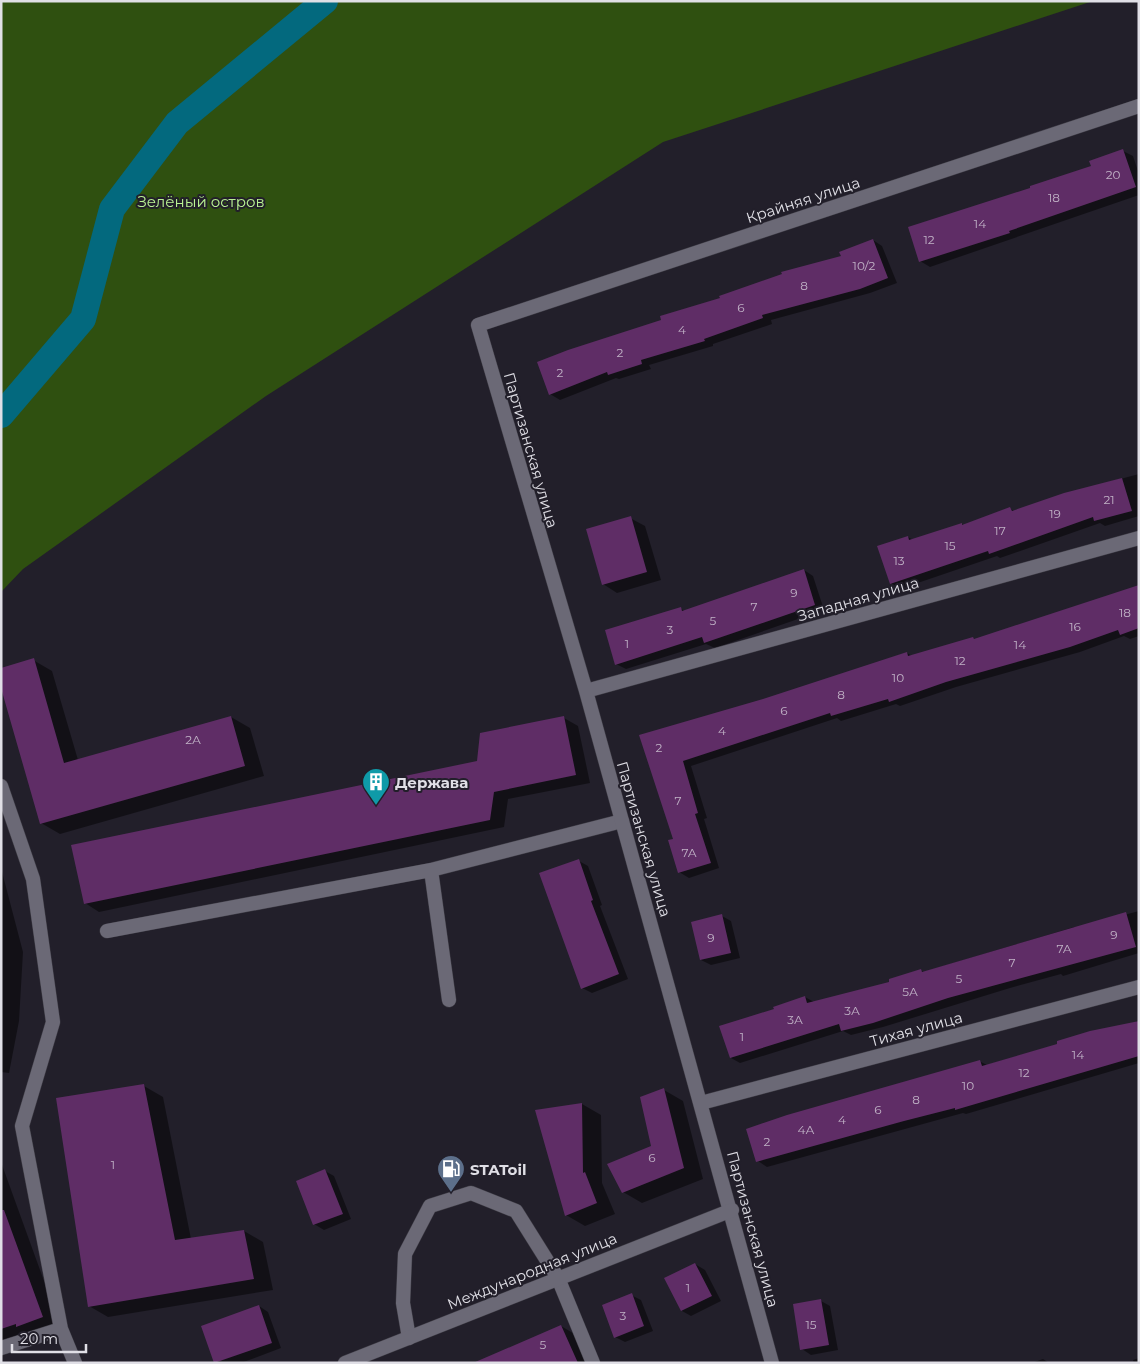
<svg xmlns="http://www.w3.org/2000/svg" width="1140" height="1364" font-family="Montserrat,sans-serif">
<rect width="100%" height="100%" fill="#221f2a"/>
<path fill="#2f5010" d="M 1,1 L 1093,1 L 663,142 L 266,396 L 23,569 L 1,592 Z"/>
<path fill="#0007" d="M 1123,151 L 1133,156 L 1139,174 L 1139,195 L 930,267 L 920,261 L 1032,189 L 1093,167 Z
M 873,240 L 882,246 L 897,283 L 870,293 L 771,320 L 772,324 L 713,344 L 713,346 L 649,365 L 651,369 L 619,379 L 616,378 L 560,400 L 550,394 L 662,321 L 843,257 Z
M 1139,474 L 1139,516 L 1105,526 L 1100,523 L 1000,558 L 997,556 L 900,589 L 891,583 L 908,537 L 913,540 L 962,524 L 964,526 L 1010,509 L 1015,511 L 1064,494 Z
M 630,518 L 645,526 L 661,580 L 617,593 L 603,584 Z
M 804,570 L 813,576 L 824,610 L 715,648 L 706,644 L 626,669 L 616,664 L 681,609 L 685,611 Z
M 1139,587 L 1139,636 L 1130,639 L 1124,636 L 1080,652 L 956,687 L 900,706 L 896,704 L 841,721 L 837,718 L 691,766 L 707,818 L 704,819 L 719,868 L 689,878 L 679,872 L 675,840 L 641,736 L 763,701 L 907,653 L 912,656 L 973,638 L 976,640 Z
M 33,660 L 52,671 L 78,760 L 231,717 L 250,728 L 264,776 L 60,834 L 41,823 Z
M 564,718 L 578,726 L 590,783 L 508,799 L 504,827 L 99,912 L 85,903 L 478,762 Z
M 579,861 L 588,866 L 602,905 L 600,906 L 628,979 L 592,993 L 582,988 Z
M 1,868 L 23,952 L 19,1021 L 9,1073 L 1,1072 Z
M 1139,911 L 1139,953 L 1063,976 L 1061,974 L 1010,988 L 883,1027 L 851,1035 L 843,1031 L 740,1063 L 731,1058 L 775,1010 L 805,997 L 814,1002 L 891,983 L 921,971 L 924,972 L 1074,927 L 1076,928 Z
M 722,916 L 731,921 L 740,958 L 711,965 L 701,960 Z
M 1139,1021 L 1139,1063 L 966,1114 L 963,1113 L 767,1167 L 758,1161 L 979,1061 L 987,1065 Z
M 144,1086 L 163,1097 L 191,1239 L 244,1231 L 263,1242 L 273,1290 L 108,1317 L 89,1306 Z
M 664,1090 L 683,1101 L 703,1179 L 642,1203 L 623,1192 L 652,1147 Z
M 582,1104 L 601,1115 L 602,1183 L 615,1214 L 585,1226 L 566,1215 L 536,1111 Z
M 1,1162 L 61,1328 L 1,1346 Z
M 325,1171 L 334,1176 L 351,1219 L 324,1230 L 314,1224 Z
M 695,1264 L 705,1270 L 721,1301 L 691,1316 L 682,1311 L 666,1279 Z
M 631,1295 L 641,1300 L 653,1331 L 625,1342 L 615,1337 Z
M 821,1301 L 830,1306 L 838,1350 L 811,1355 L 802,1349 Z
M 259,1306 L 268,1312 L 281,1348 L 241,1363 L 216,1363 L 203,1326 Z
M 561,1326 L 588,1342 L 597,1363 L 477,1363 Z
M 1139,1358 L 1139,1363 L 1134,1363 L 1133,1360 Z
M 1043,1359 L 1049,1363 L 1032,1363 Z"/>
<g fill="none" stroke-linecap="round" stroke-linejoin="round">
<path stroke="#03697e" stroke-width="26" d="M 1,415 L 83,319 L 112,209 L 177,123 L 325,1"/>
</g>
<path fill="#5f2d66" d="M 1123,149 L 1136,187 L 1009,231 L 1010,233 L 919,262 L 908,227 L 1030,188 L 1030,186 L 1091,166 L 1089,161 Z
M 873,239 L 888,278 L 860,289 L 762,315 L 763,318 L 704,339 L 705,341 L 641,360 L 642,364 L 608,375 L 607,372 L 549,395 L 537,362 L 568,350 L 661,320 L 660,316 L 720,298 L 719,296 L 782,274 L 781,272 L 841,256 L 839,252 Z
M 1122,478 L 1132,511 L 1094,521 L 1093,517 L 989,554 L 988,551 L 890,584 L 877,546 L 908,536 L 909,540 L 962,523 L 962,525 L 1010,507 L 1012,511 L 1064,493 Z
M 631,516 L 647,572 L 602,585 L 586,529 Z
M 804,569 L 815,605 L 704,643 L 702,637 L 615,665 L 605,630 L 681,607 L 682,611 Z
M 1139,585 L 1139,628 L 1120,635 L 1118,630 L 1070,647 L 946,682 L 889,702 L 888,699 L 831,716 L 830,713 L 683,761 L 698,813 L 695,814 L 711,863 L 678,873 L 668,840 L 673,839 L 639,735 L 763,699 L 907,652 L 908,656 L 973,637 L 974,639 Z
M 34,658 L 64,763 L 231,716 L 245,766 L 40,824 L 1,688 L 1,668 Z
M 564,716 L 576,775 L 494,792 L 490,820 L 84,904 L 71,845 L 477,761 L 480,733 Z
M 579,859 L 593,900 L 591,901 L 619,974 L 581,989 L 539,873 Z
M 1126,912 L 1136,947 L 948,998 L 873,1023 L 841,1031 L 839,1024 L 730,1058 L 719,1026 L 774,1009 L 773,1007 L 805,996 L 807,1003 L 889,982 L 889,979 L 921,969 L 922,972 Z
M 722,914 L 731,953 L 700,960 L 691,922 Z
M 1139,1021 L 1139,1056 L 955,1110 L 955,1108 L 904,1121 L 756,1162 L 746,1129 L 787,1115 L 980,1060 L 982,1066 L 1057,1044 L 1057,1041 L 1090,1031 Z
M 144,1084 L 175,1240 L 244,1230 L 254,1279 L 88,1307 L 56,1098 Z
M 664,1088 L 684,1168 L 622,1193 L 607,1164 L 651,1146 L 640,1097 Z
M 582,1103 L 583,1173 L 585,1172 L 597,1203 L 565,1216 L 535,1110 Z
M 325,1169 L 343,1214 L 313,1225 L 296,1181 Z
M 1,1210 L 4,1210 L 43,1317 L 16,1327 L 16,1324 L 1,1329 Z
M 695,1263 L 712,1296 L 681,1311 L 664,1278 Z
M 632,1293 L 644,1326 L 614,1338 L 602,1305 Z
M 821,1299 L 829,1345 L 800,1350 L 793,1304 Z
M 259,1305 L 272,1343 L 214,1363 L 201,1326 Z
M 561,1325 L 578,1363 L 473,1363 Z"/>
<g fill="none" stroke-linecap="round" stroke-linejoin="round">
<defs>
<path id="service" d="M 431,870 L 449,1000
M 107,931 L 431,870 L 622,821
M 409,1338 L 403,1303 L 405,1254 L 430,1206 L 471,1193 L 516,1211 L 558,1278 L 593,1363"/>
<path id="minor" d="M 586,691 L 1139,538
M 1,786 L 33,879 L 53,1022 L 22,1126 L 61,1329
M 701,1103 L 1139,987
M 1,1348 L 61,1329 L 75,1363
M 772,1363 L 586,691 L 478,325 L 1139,106"/>
<path id="tertiary" d="M 345,1363 L 732,1210"/>
</defs>
<use href="#service" stroke="#3e3c45" stroke-width="15"/>
<use href="#minor" stroke="#3e3c45" stroke-width="15"/>
<use href="#tertiary" stroke="#3e3c45" stroke-width="15"/>
<use href="#service" stroke="#6b6976" stroke-width="14"/>
<use href="#minor" stroke="#6b6976" stroke-width="14"/>
<use href="#tertiary" stroke="#6b6976" stroke-width="14"/>
</g>
<defs>
<symbol id="building-pin" viewBox="-11 -11 22 30"><path d="M0 17L-7.5 6A9.5 9.5 0 1 1 7.5 6Z" fill="#0f9aa8" stroke="#221f2a"/><path d="M-4-6H4V6H1V3H-1V6H-4ZM-2.5-4.3h1.7v1.8h-1.7ZM.8-4.3h1.7v1.8H.8ZM-2.5-1h1.7V.8h-1.7ZM.8-1h1.7V.8H.8Z" fill="#fff"/></symbol>
<symbol id="fuel-pin" viewBox="-11 -11 22 30"><path d="M0 17L-7.5 6A9.5 9.5 0 1 1 7.5 6Z" fill="#5c6f8a" stroke="#221f2a"/><path d="M-5.5-6h7V0h2V4h1.3V-2.5L3-4.5l.8-.8L6-3V5H2.5V1h-1V6h-7ZM-4.2-4.7v3.2H.2V-4.7Z" fill="#fff"/></symbol>
</defs>
<g fill-rule="evenodd">
<use href="#building-pin" x="360" y="766" width="32" height="43"/>
<use href="#fuel-pin" x="435" y="1153" width="32" height="43"/>
</g>
<g text-anchor="middle" dominant-baseline="central" stroke-width="4" stroke-linejoin="round" paint-order="stroke">
<g font-size="12" fill="#c0b2c6">
<text x="1113" y="174">20</text>
<text x="1054" y="197">18</text>
<text x="980" y="223">14</text>
<text x="929" y="239">12</text>
<text x="864" y="265">10/2</text>
<text x="804" y="285">8</text>
<text x="741" y="307">6</text>
<text x="682" y="329">4</text>
<text x="620" y="352">2</text>
<text x="560" y="372">2</text>
<text x="1109" y="499">21</text>
<text x="1055" y="513">19</text>
<text x="1000" y="530">17</text>
<text x="950" y="545">15</text>
<text x="899" y="560">13</text>
<text x="794" y="592">9</text>
<text x="754" y="606">7</text>
<text x="1125" y="612">18</text>
<text x="713" y="620">5</text>
<text x="1075" y="626">16</text>
<text x="670" y="629">3</text>
<text x="627" y="643">1</text>
<text x="1020" y="644">14</text>
<text x="960" y="660">12</text>
<text x="898" y="677">10</text>
<text x="841" y="694">8</text>
<text x="784" y="710">6</text>
<text x="722" y="730">4</text>
<text x="193" y="739">2А</text>
<text x="659" y="747">2</text>
<text x="678" y="800">7</text>
<text x="689" y="852">7А</text>
<text x="1114" y="934">9</text>
<text x="711" y="937">9</text>
<text x="1064" y="948">7А</text>
<text x="1012" y="962">7</text>
<text x="959" y="978">5</text>
<text x="910" y="991">5А</text>
<text x="852" y="1010">3А</text>
<text x="795" y="1019">3А</text>
<text x="742" y="1036">1</text>
<text x="1078" y="1054">14</text>
<text x="1024" y="1072">12</text>
<text x="968" y="1085">10</text>
<text x="916" y="1099">8</text>
<text x="878" y="1109">6</text>
<text x="842" y="1119">4</text>
<text x="806" y="1129">4А</text>
<text x="767" y="1141">2</text>
<text x="652" y="1157">6</text>
<text x="113" y="1164">1</text>
<text x="688" y="1287">1</text>
<text x="623" y="1315">3</text>
<text x="811" y="1324">15</text>
<text x="543" y="1344">5</text>
</g>
<g font-size="15" fill="#e0dfe6" stroke="#221f2a">
<text transform="translate(803 200) rotate(-18)">Крайняя улица</text>
<text transform="translate(531 450) rotate(74)">Партизанская улица</text>
<text transform="translate(858 599) rotate(-16)">Западная улица</text>
<text transform="translate(644 839) rotate(74)">Партизанская улица</text>
<text transform="translate(916 1029) rotate(-15)">Тихая улица</text>
<text transform="translate(753 1229) rotate(75)">Партизанская улица</text>
<text transform="translate(532 1271) rotate(-22)">Международная улица</text>
</g>
<g font-size="15" fill="#baf393" stroke="#221f2a">
<text x="201" y="201">Зелёный остров</text>
</g>
<g font-size="15" font-weight="bold" fill="#e0dfe6" stroke="#221f2a" text-anchor="start">
<text x="395" y="782">Держава</text>
<text x="470" y="1169">STAToil</text>
</g>
</g>
<rect width="1140" height="1364" fill="none" stroke="#e0dfe6" stroke-width="5"/>
<path d="M12 1344v8h74v-8" fill="none" stroke="#e0dfe6" stroke-width="2.5"/>
<text x="20" y="1344" font-size="15" fill="#e0dfe6" stroke="#221f2a" stroke-width="4" paint-order="stroke">20 m</text>
</svg>
